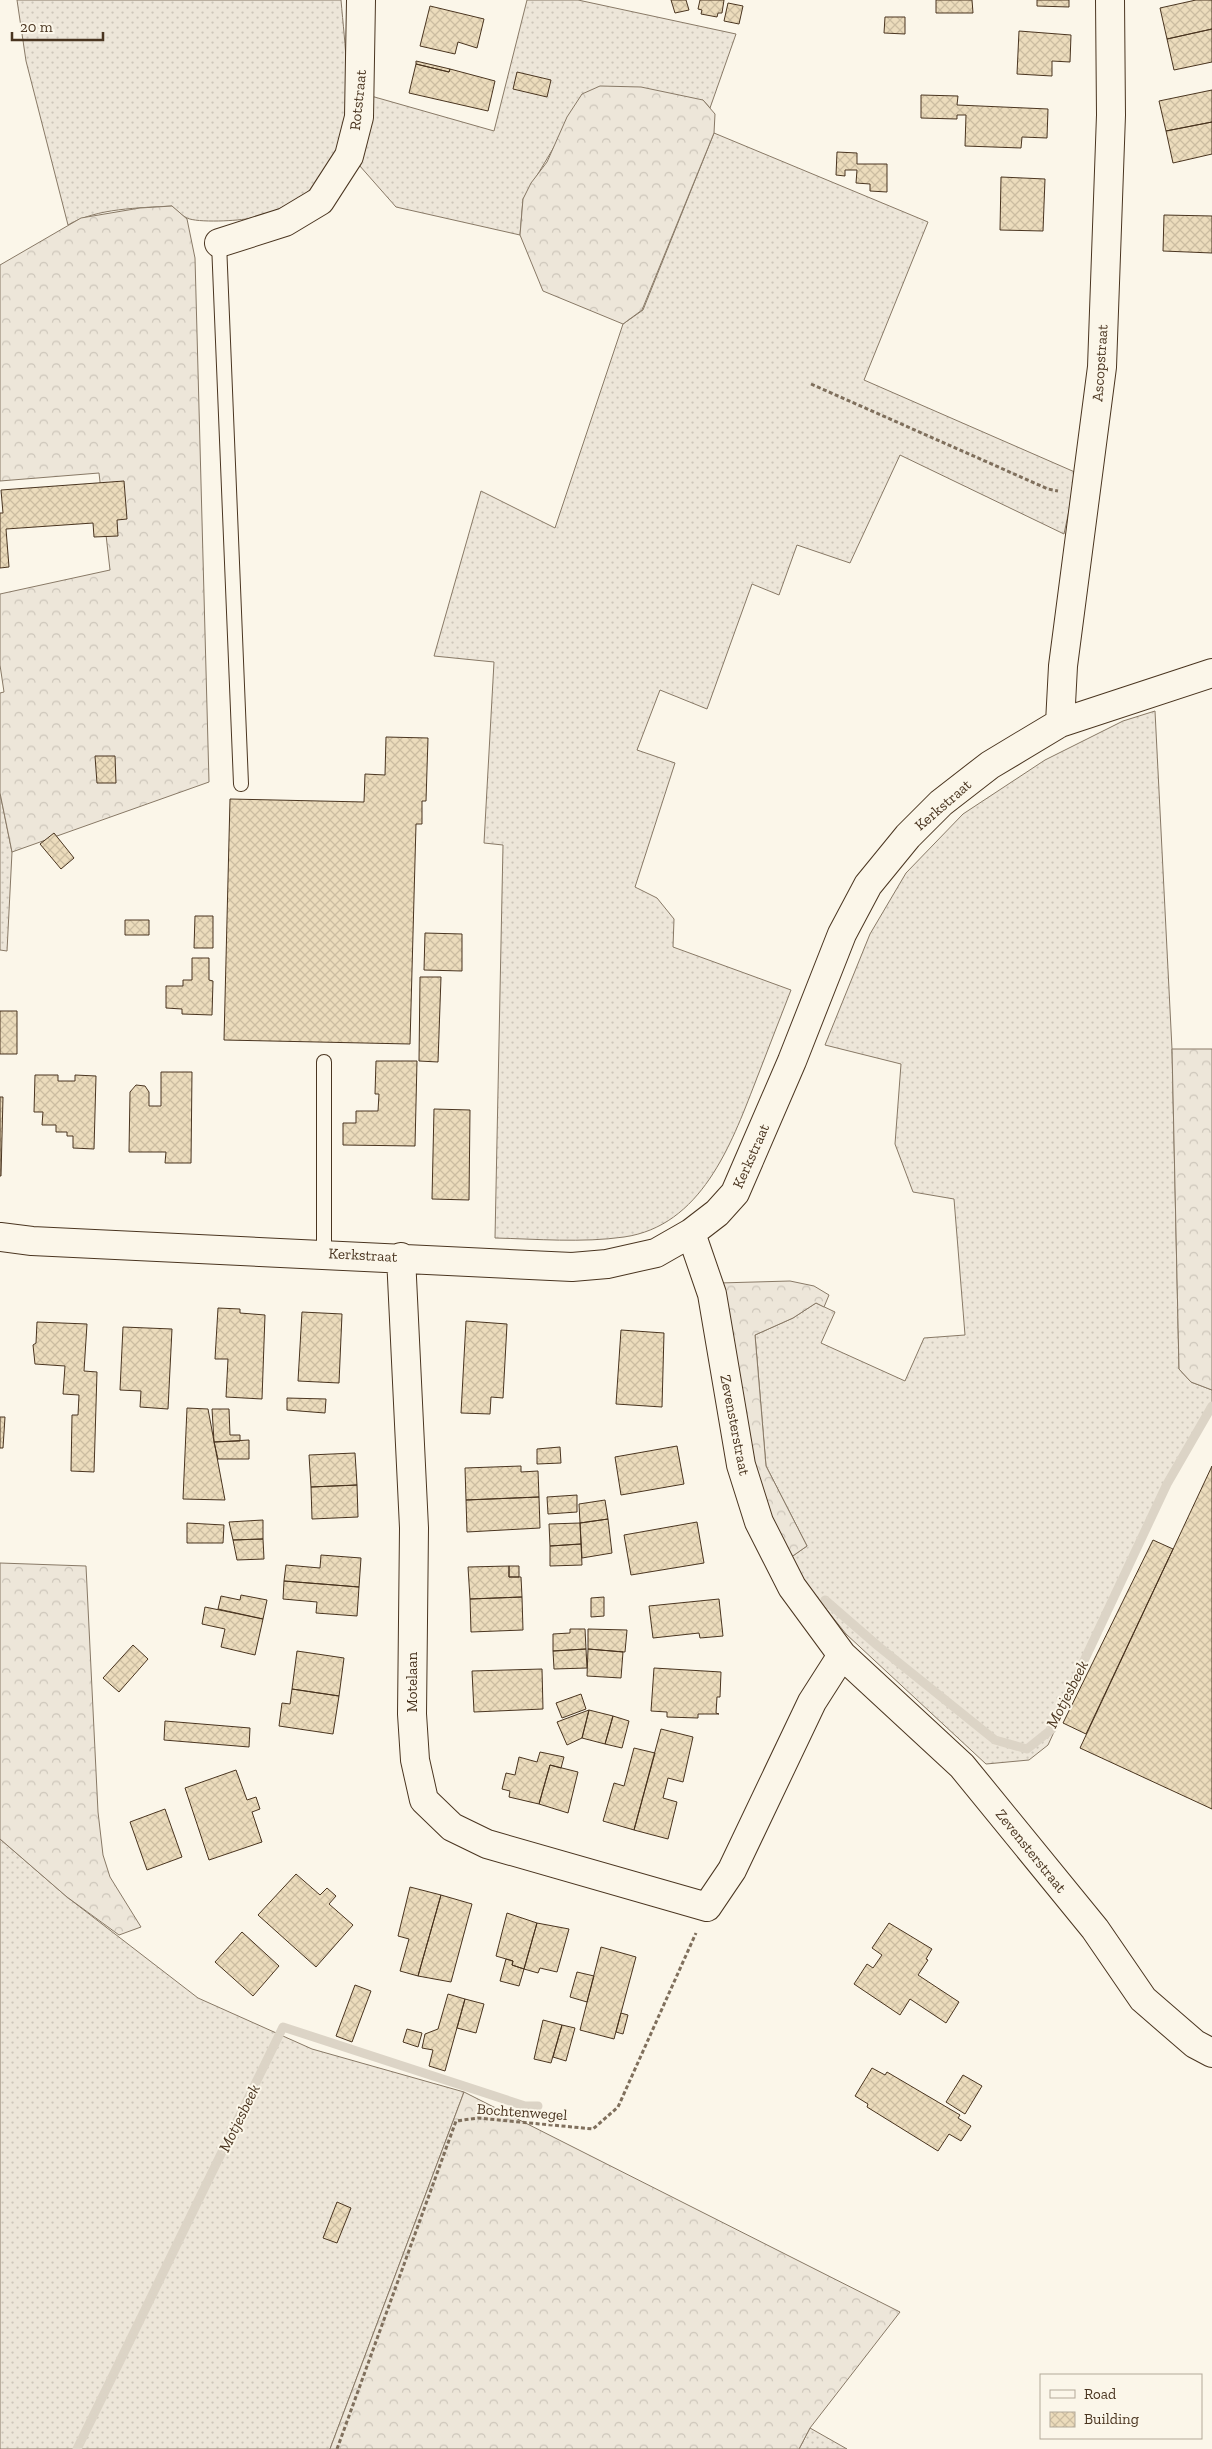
<svg xmlns="http://www.w3.org/2000/svg" width="1212" height="2449" font-family="'Zilla Slab',serif">
<defs>
<pattern id="grass-dots" width="8" height="8" patternUnits="userSpaceOnUse" patternTransform="scale(1.25)"><rect width="8" height="8" fill="#ede6d9"/><path d="M2 2h.1M6 6h.1" fill="none" stroke="#cdc6ba" stroke-width="1.8" stroke-linecap="round"/></pattern>
<pattern id="forest-crowns" width="20" height="18" patternUnits="userSpaceOnUse" patternTransform="scale(1.25)"><rect width="20" height="18" fill="#ede6d9"/><path d="M2 6a3 3 0 1 1 6 0M12 15a3 3 0 1 1 6 0" fill="none" stroke="#cdc6ba"/></pattern>
<pattern id="building-cross-hatch" width="8" height="8" patternUnits="userSpaceOnUse" patternTransform="scale(1.25)"><rect width="8" height="8" fill="#ecdcbc"/><path d="M0 0l8 8M0 8l8-8" fill="none" stroke="#ccbda1"/></pattern>
</defs>
<rect width="100%" height="100%" fill="#fbf6e9"/>
<path fill="url(#grass-dots)" stroke="#887966" d="M 17,0 L 341,0 C 349,93 367,190 251,218 C 239,221 197,223 187,218 C 182,216 176,210 172,206 C 139,208 97,208 68,225 L 26,61 Z
M 527,0 L 578,0 L 736,34 L 710,108 L 703,100 L 557,142 L 523,199 L 520,235 L 396,207 L 359,165 L 371,96 L 494,131 Z
M 714,133 L 928,222 L 864,380 L 1077,473 L 1064,534 L 900,455 L 850,563 L 797,545 L 779,595 L 752,584 L 707,709 L 660,690 L 637,750 L 675,763 L 635,887 L 657,898 L 674,919 L 673,947 L 791,990 C 779,1021 767,1052 755,1083 C 731,1145 701,1226 624,1237 C 582,1243 537,1239 495,1238 L 503,845 L 484,843 L 494,662 L 434,656 L 481,491 L 555,528 L 623,324 L 643,310 Z
M 1155,711 L 1172,1049 L 1179,1369 L 1191,1382 L 1212,1390 L 1212,1413 L 1185,1454 L 1123,1582 L 1048,1745 L 1029,1760 L 986,1764 L 846,1634 L 787,1560 L 807,1546 L 766,1466 L 755,1335 L 793,1318 L 816,1303 L 835,1312 L 821,1343 L 905,1381 L 924,1338 L 965,1335 L 954,1199 L 913,1192 L 895,1144 L 901,1064 L 825,1045 L 870,934 L 906,873 L 963,814 L 1045,760 L 1123,721 Z
M 0,793 L 12,852 L 7,951 L 0,950 Z
M 0,1839 L 67,1897 L 198,1998 L 312,2049 L 464,2092 L 330,2449 L 0,2449 Z
M 810,2428 L 847,2449 L 799,2449 Z"/>
<path fill="url(#forest-crowns)" stroke="#887966" d="M 600,86 L 641,87 L 703,100 L 715,114 L 714,133 L 642,310 L 623,324 L 543,291 L 520,235 L 523,199 L 531,183 L 547,162 L 567,117 L 582,94 Z
M 172,206 L 187,219 L 195,258 L 209,782 L 12,852 L 0,793 L 0,693 L 4,692 L 0,665 L 0,594 L 110,570 L 99,473 L 0,481 L 0,265 L 81,218 L 140,208 Z
M 1172,1049 L 1212,1049 L 1212,1390 L 1191,1382 L 1179,1369 Z
M 790,1281 L 814,1286 L 829,1295 L 824,1307 L 816,1303 L 793,1318 L 755,1335 L 766,1466 L 807,1546 L 787,1560 L 756,1496 L 719,1283 Z
M 0,1563 L 86,1566 L 98,1812 L 103,1855 L 110,1877 L 141,1927 L 119,1935 L 67,1897 L 0,1839 Z
M 464,2092 L 900,2312 L 810,2428 L 799,2449 L 330,2449 Z"/>
<g fill="none" stroke-linecap="round" stroke-linejoin="round">
<path stroke="#dcd4c6" stroke-width="9" d="M 825,1600 L 878,1646 L 995,1740 L 1027,1749 L 1052,1729 L 1167,1484 L 1212,1406
M 77,2449 L 283,2027 L 525,2106 L 538,2106"/>
</g>
<path fill="url(#building-cross-hatch)" stroke="#4a3520" d="M 671,0 L 686,0 L 689,10 L 675,13 Z
M 700,0 L 724,0 L 722,13 L 718,13 L 717,17 L 701,14 L 702,10 L 698,9 Z
M 936,0 L 972,0 L 973,13 L 936,13 Z
M 1037,0 L 1069,0 L 1069,7 L 1037,6 Z
M 1196,0 L 1212,0 L 1212,29 L 1167,39 L 1160,8 Z
M 728,3 L 743,6 L 739,24 L 724,21 Z
M 430,6 L 484,19 L 477,48 L 458,42 L 455,54 L 420,46 Z
M 885,17 L 905,17 L 905,34 L 884,33 Z
M 1212,29 L 1212,62 L 1174,70 L 1167,39 Z
M 1019,31 L 1071,35 L 1070,62 L 1052,61 L 1052,76 L 1017,74 Z
M 416,61 L 450,69 L 449,72 L 416,64 Z
M 416,64 L 449,72 L 450,69 L 495,81 L 488,111 L 409,93 Z
M 517,72 L 551,80 L 547,97 L 513,89 Z
M 1212,90 L 1212,122 L 1166,131 L 1159,101 Z
M 921,95 L 958,96 L 957,105 L 1048,109 L 1047,138 L 1022,137 L 1021,148 L 965,146 L 966,115 L 957,115 L 957,119 L 921,118 Z
M 1212,122 L 1212,154 L 1173,163 L 1166,131 Z
M 837,152 L 857,153 L 857,164 L 887,164 L 887,192 L 870,191 L 870,184 L 856,183 L 857,170 L 845,170 L 845,176 L 836,175 Z
M 1001,177 L 1045,179 L 1043,231 L 1000,230 Z
M 1164,215 L 1212,216 L 1212,253 L 1163,251 Z
M 124,481 L 127,519 L 117,520 L 118,536 L 94,537 L 93,523 L 6,529 L 9,567 L 0,568 L 0,513 L 3,513 L 1,490 Z
M 386,737 L 428,738 L 426,801 L 422,801 L 422,824 L 416,824 L 410,1044 L 224,1040 L 230,799 L 364,802 L 365,774 L 385,775 Z
M 95,756 L 115,756 L 116,783 L 97,783 Z
M 54,833 L 74,858 L 61,869 L 40,844 Z
M 195,916 L 213,916 L 213,948 L 194,948 Z
M 125,920 L 149,920 L 149,935 L 125,935 Z
M 425,933 L 462,934 L 462,971 L 424,970 Z
M 192,958 L 209,958 L 209,980 L 213,981 L 212,1015 L 182,1014 L 182,1009 L 166,1008 L 166,986 L 183,986 L 183,980 L 192,980 Z
M 420,977 L 441,977 L 438,1062 L 419,1061 Z
M 0,1011 L 17,1011 L 17,1054 L 0,1054 Z
M 376,1061 L 417,1061 L 415,1146 L 343,1145 L 343,1123 L 356,1123 L 356,1111 L 378,1111 L 379,1094 L 375,1094 Z
M 161,1072 L 192,1072 L 191,1163 L 165,1163 L 166,1152 L 129,1152 L 130,1092 L 136,1085 L 145,1086 L 149,1092 L 149,1106 L 161,1106 Z
M 35,1075 L 58,1075 L 58,1081 L 75,1081 L 75,1075 L 96,1076 L 94,1149 L 73,1148 L 73,1136 L 67,1136 L 67,1132 L 56,1132 L 56,1125 L 42,1125 L 43,1112 L 34,1112 Z
M 0,1097 L 3,1097 L 1,1176 L 0,1176 Z
M 434,1109 L 470,1110 L 469,1200 L 432,1199 Z
M 218,1308 L 240,1309 L 240,1313 L 265,1315 L 262,1399 L 226,1397 L 228,1359 L 215,1359 Z
M 302,1312 L 342,1314 L 339,1383 L 298,1381 Z
M 466,1321 L 507,1324 L 503,1398 L 491,1397 L 490,1414 L 461,1413 Z
M 37,1322 L 87,1324 L 84,1371 L 97,1372 L 94,1472 L 71,1471 L 72,1415 L 78,1415 L 79,1395 L 63,1394 L 65,1366 L 35,1364 L 33,1345 L 36,1343 Z
M 123,1327 L 172,1329 L 168,1409 L 140,1407 L 141,1391 L 120,1390 Z
M 621,1330 L 664,1333 L 662,1407 L 616,1404 Z
M 287,1398 L 326,1399 L 325,1413 L 287,1410 Z
M 187,1408 L 208,1409 L 225,1500 L 183,1499 Z
M 212,1409 L 229,1409 L 230,1435 L 240,1435 L 240,1441 L 214,1442 Z
M 0,1417 L 5,1417 L 3,1448 L 0,1448 Z
M 249,1440 L 249,1459 L 218,1459 L 214,1442 Z
M 677,1446 L 684,1484 L 621,1495 L 615,1457 Z
M 560,1447 L 561,1463 L 537,1464 L 537,1449 Z
M 355,1453 L 357,1485 L 311,1487 L 309,1455 Z
M 521,1466 L 521,1472 L 538,1471 L 539,1497 L 466,1500 L 465,1468 Z
M 1212,1466 L 1212,1809 L 1080,1748 Z
M 357,1485 L 358,1517 L 312,1519 L 311,1487 Z
M 577,1495 L 577,1512 L 548,1514 L 547,1497 Z
M 539,1497 L 540,1528 L 467,1532 L 466,1500 Z
M 605,1500 L 608,1519 L 580,1523 L 579,1504 Z
M 608,1519 L 612,1553 L 582,1558 L 580,1523 Z
M 263,1520 L 263,1539 L 233,1540 L 229,1522 Z
M 697,1522 L 704,1563 L 631,1575 L 624,1535 Z
M 187,1523 L 224,1525 L 223,1543 L 187,1543 Z
M 580,1523 L 581,1544 L 550,1546 L 549,1524 Z
M 263,1539 L 264,1559 L 237,1560 L 233,1540 Z
M 1153,1540 L 1173,1549 L 1086,1734 L 1063,1723 Z
M 581,1544 L 582,1565 L 550,1566 L 550,1546 Z
M 321,1555 L 361,1558 L 359,1587 L 284,1581 L 286,1565 L 320,1568 Z
M 509,1566 L 519,1566 L 519,1577 L 509,1577 Z
M 509,1566 L 509,1577 L 521,1577 L 522,1597 L 470,1599 L 468,1567 Z
M 284,1581 L 359,1587 L 357,1616 L 316,1613 L 317,1602 L 283,1599 Z
M 241,1595 L 267,1600 L 263,1619 L 218,1609 L 221,1596 L 240,1600 Z
M 522,1597 L 523,1630 L 471,1632 L 470,1599 Z
M 604,1597 L 604,1616 L 591,1617 L 591,1598 Z
M 719,1599 L 723,1636 L 700,1638 L 699,1633 L 653,1638 L 649,1606 Z
M 205,1607 L 263,1619 L 255,1655 L 221,1647 L 225,1629 L 202,1624 Z
M 570,1629 L 585,1629 L 586,1649 L 553,1651 L 553,1634 L 570,1633 Z
M 588,1629 L 627,1630 L 625,1652 L 588,1649 Z
M 133,1645 L 148,1659 L 119,1692 L 103,1678 Z
M 586,1649 L 587,1668 L 554,1669 L 553,1651 Z
M 588,1649 L 623,1652 L 621,1678 L 587,1676 Z
M 297,1651 L 344,1658 L 339,1696 L 292,1689 Z
M 654,1668 L 721,1672 L 720,1697 L 717,1697 L 716,1713 L 719,1714 L 698,1714 L 698,1718 L 667,1717 L 667,1712 L 651,1711 Z
M 542,1669 L 543,1709 L 474,1712 L 472,1671 Z
M 292,1689 L 339,1696 L 333,1734 L 279,1726 L 282,1703 L 290,1704 Z
M 581,1694 L 586,1709 L 562,1718 L 556,1703 Z
M 589,1710 L 613,1716 L 605,1744 L 582,1738 Z
M 589,1710 L 582,1738 L 567,1745 L 557,1722 Z
M 613,1716 L 629,1721 L 622,1748 L 605,1744 Z
M 165,1721 L 250,1728 L 249,1747 L 164,1740 Z
M 661,1729 L 693,1737 L 683,1782 L 668,1778 L 663,1798 L 677,1802 L 668,1839 L 634,1830 Z
M 634,1748 L 655,1753 L 634,1830 L 603,1821 L 614,1783 L 624,1786 Z
M 540,1752 L 564,1757 L 561,1768 L 550,1765 L 539,1804 L 509,1797 L 510,1791 L 502,1789 L 506,1773 L 515,1775 L 519,1757 L 537,1762 Z
M 550,1765 L 578,1772 L 568,1813 L 539,1804 Z
M 236,1770 L 247,1800 L 256,1797 L 260,1809 L 252,1812 L 262,1842 L 209,1860 L 185,1788 Z
M 165,1809 L 182,1857 L 147,1870 L 130,1822 Z
M 296,1874 L 320,1895 L 327,1888 L 336,1896 L 329,1904 L 353,1925 L 316,1967 L 258,1915 Z
M 410,1887 L 441,1895 L 418,1976 L 400,1971 L 409,1939 L 398,1936 Z
M 441,1895 L 472,1904 L 451,1982 L 418,1976 Z
M 507,1913 L 537,1923 L 524,1969 L 512,1965 L 513,1961 L 496,1956 Z
M 537,1923 L 569,1929 L 557,1972 L 540,1968 L 538,1973 L 524,1969 Z
M 889,1923 L 932,1949 L 926,1959 L 928,1960 L 918,1975 L 959,2002 L 946,2023 L 910,1999 L 900,2015 L 854,1984 L 867,1964 L 873,1968 L 882,1955 L 872,1948 Z
M 242,1932 L 279,1966 L 253,1996 L 215,1962 Z
M 601,1947 L 636,1957 L 614,2039 L 580,2030 Z
M 506,1959 L 513,1961 L 512,1965 L 524,1969 L 519,1986 L 500,1981 Z
M 577,1972 L 594,1976 L 587,2002 L 570,1997 Z
M 355,1985 L 371,1991 L 352,2042 L 336,2036 Z
M 448,1994 L 465,1999 L 445,2071 L 429,2066 L 433,2050 L 422,2048 L 425,2034 L 438,2029 Z
M 465,1999 L 484,2004 L 476,2033 L 457,2028 Z
M 621,2013 L 628,2015 L 623,2034 L 616,2032 Z
M 543,2020 L 562,2025 L 551,2063 L 534,2059 Z
M 562,2025 L 575,2028 L 566,2061 L 553,2057 Z
M 407,2029 L 422,2033 L 418,2047 L 403,2042 Z
M 872,2068 L 885,2075 L 887,2072 L 960,2115 L 958,2118 L 971,2126 L 961,2141 L 949,2134 L 938,2151 L 867,2107 L 868,2104 L 855,2096 Z
M 963,2075 L 982,2086 L 965,2114 L 946,2102 Z
M 337,2202 L 351,2208 L 337,2243 L 323,2238 Z"/>
<g fill="none" stroke-linecap="round" stroke-linejoin="round">
<defs>
<path id="service" d="M 219,243 L 241,784
M 324,1062 L 324,1253"/>
<path id="minor" d="M 219,243 L 285,222 L 320,201 L 349,156 L 359,117 L 361,0
M 1060,723 L 1063,666 L 1102,367 L 1111,115 L 1110,0
M 691,1233 L 712,1294 L 741,1465 L 759,1522 L 792,1587 L 842,1655 L 962,1766 L 1095,1929 L 1143,1999 L 1195,2044 L 1212,2053
M 0,1237 L 32,1241 L 572,1267 L 607,1264 L 656,1253 L 691,1233 L 717,1213 L 735,1193 L 792,1061 L 842,934 L 868,885 L 908,836 L 941,803 L 990,765 L 1060,723 L 1212,673
M 401,1257 L 414,1528 L 412,1714 L 415,1760 L 424,1800 L 452,1827 L 487,1844 L 707,1907 L 732,1870 L 812,1702 L 842,1655"/>
</defs>
<use href="#service" stroke="#4a3520" stroke-width="16"/>
<use href="#minor" stroke="#4a3520" stroke-width="30"/>
<path stroke="#7f6f5c" stroke-width="3" stroke-dasharray="4 2.5" stroke-linecap="butt" d="M 811,384 L 1048,489 L 1058,491
M 337,2449 L 456,2121 L 478,2118 L 593,2129 L 618,2107 L 696,1933"/>
<use href="#service" stroke="#fbf6e9" stroke-width="14"/>
<use href="#minor" stroke="#fbf6e9" stroke-width="28"/>
</g>
<g text-anchor="middle" dominant-baseline="central" stroke-width="4" stroke-linejoin="round" paint-order="stroke">
<g font-size="15" fill="#4a3520" stroke="#fbf6e9">
<text transform="translate(358 100) rotate(-84)">Rotstraat</text>
<text transform="translate(1100 363) rotate(-86)">Ascopstraat</text>
<text transform="translate(943 805) rotate(-41)">Kerkstraat</text>
<text transform="translate(751 1156) rotate(-66)">Kerkstraat</text>
<text transform="translate(363 1255) rotate(3)">Kerkstraat</text>
<text transform="translate(735 1425) rotate(79)">Zevensterstraat</text>
<text transform="translate(412 1682) rotate(-90)">Motelaan</text>
<text transform="translate(1031 1851) rotate(51)">Zevensterstraat</text>
<text transform="translate(522 2112) rotate(4)">Bochtenwegel</text>
</g>
<g font-size="16" font-style="italic" fill="#4a3520" stroke="#fbf6e9">
<text transform="translate(1067 1694) rotate(-63)">Motjesbeek</text>
<text transform="translate(239 2118) rotate(-64)">Motjesbeek</text>
</g>
</g>
<rect x="1040" y="2374" width="162" height="65" fill="#fbf6e9" stroke="#b4a999"/>
<rect x="1050" y="2390" width="25" height="8" fill="#fbf6e9" stroke="#b4a999"/>
<text x="1084" y="2399" font-size="15" fill="#4a3520">Road</text>
<rect x="1050" y="2412" width="25" height="15" fill="url(#building-cross-hatch)" stroke="#b4a999"/>
<text x="1084" y="2424" font-size="15" fill="#4a3520">Building</text>
<path d="M12 32v8h91v-8" fill="none" stroke="#4a3520" stroke-width="2.5"/>
<text x="20" y="32" font-size="15" fill="#4a3520" stroke="#fbf6e9" stroke-width="4" paint-order="stroke">20 m</text>
</svg>
